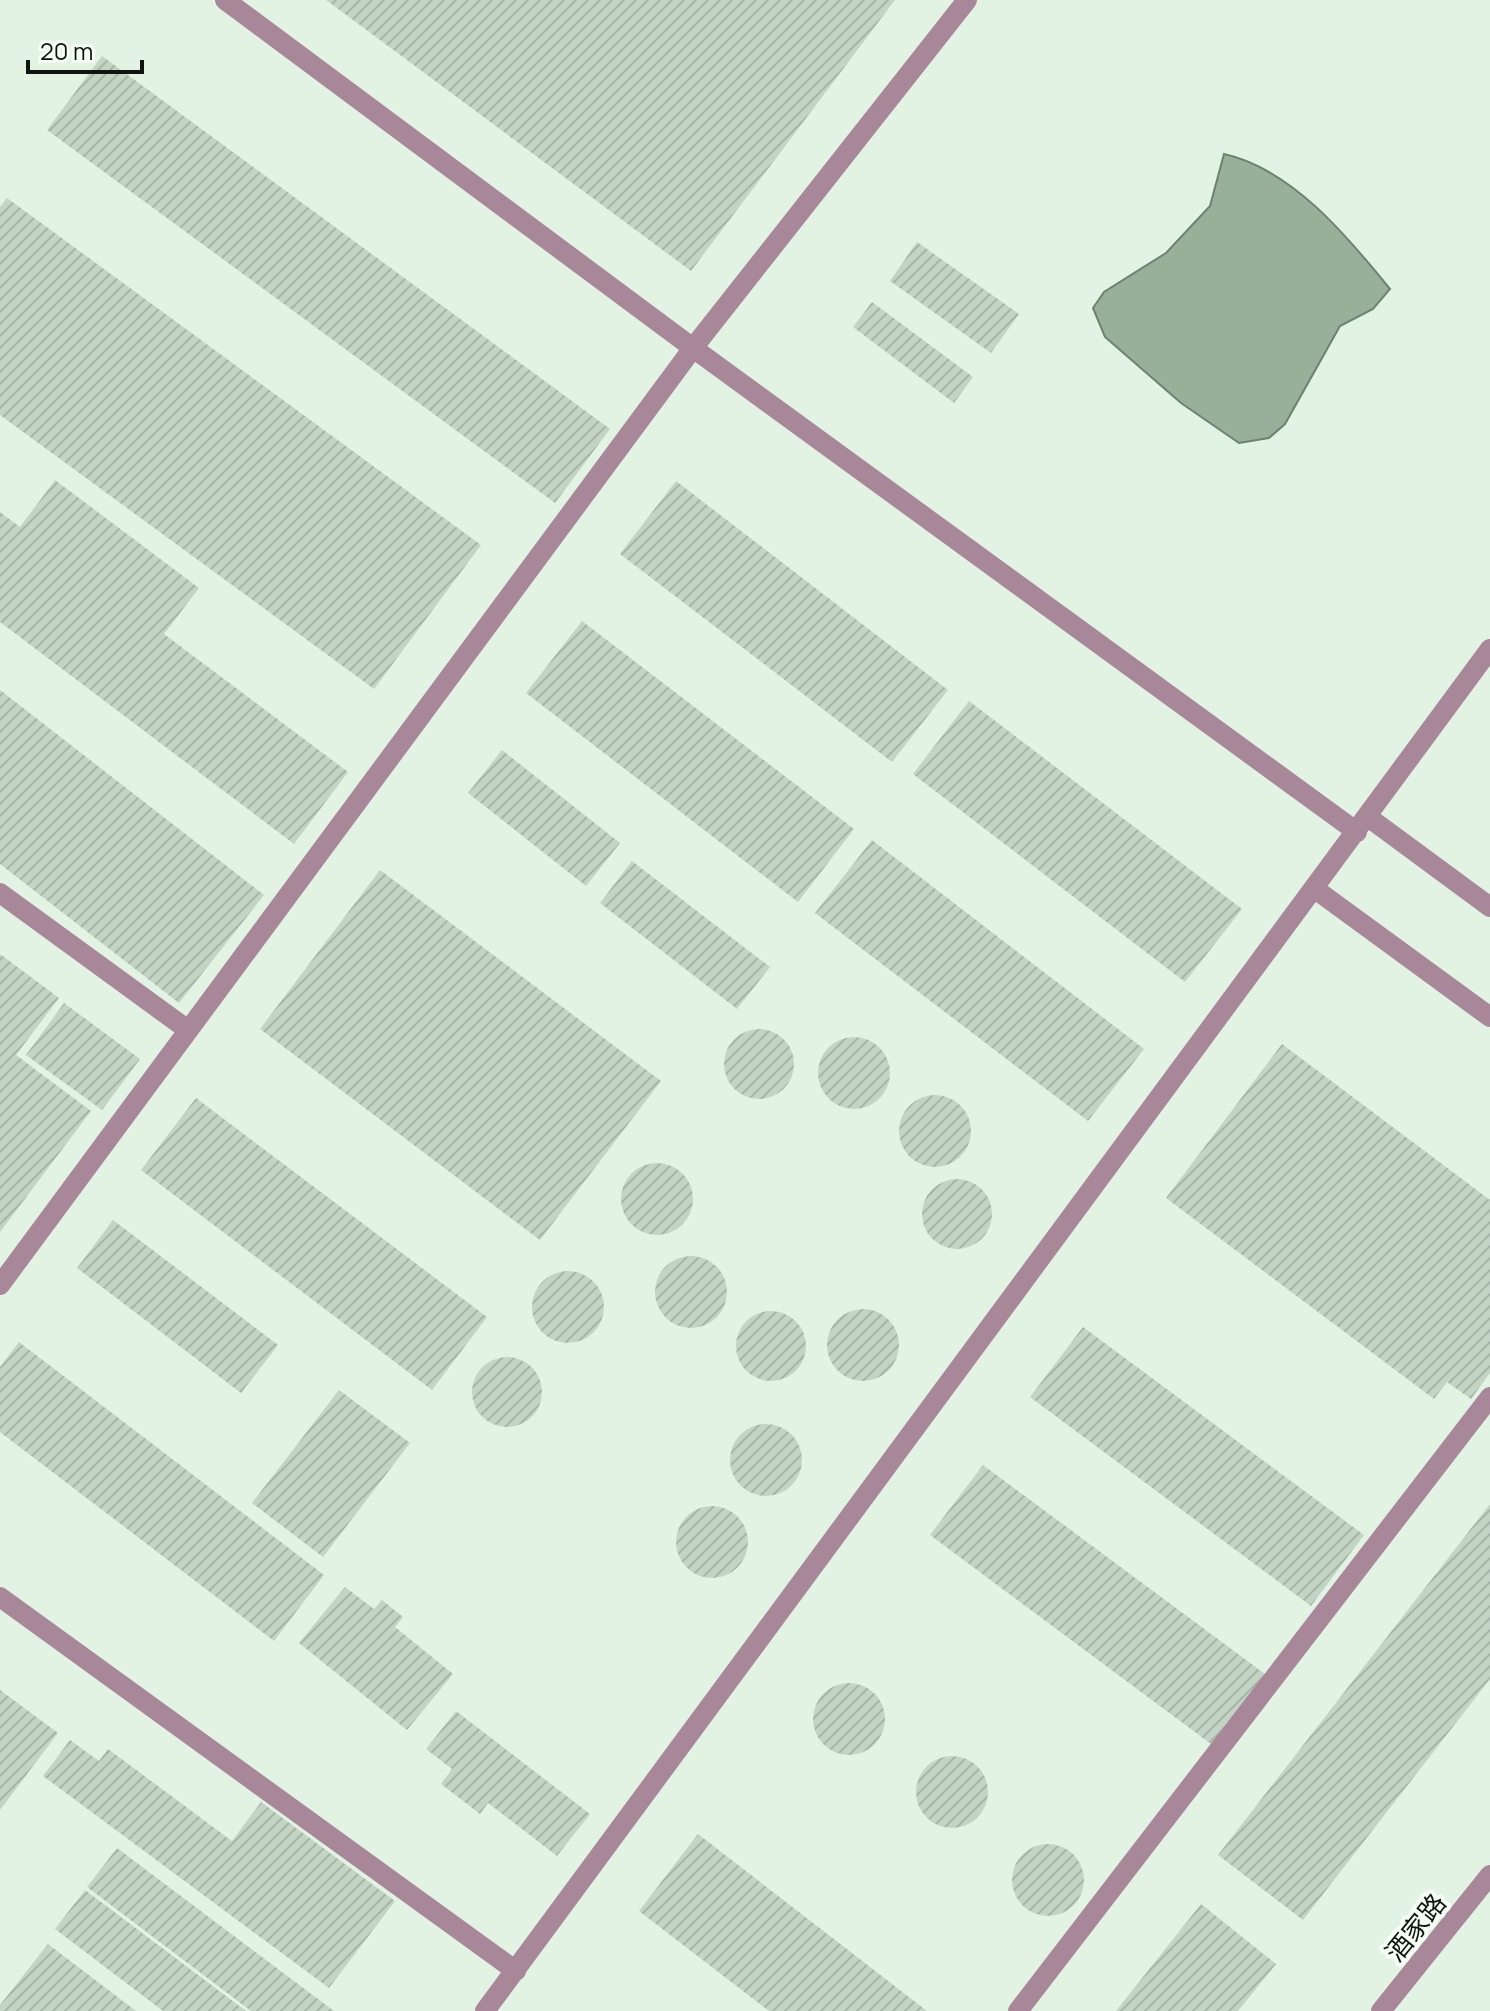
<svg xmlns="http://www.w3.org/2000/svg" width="1490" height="2011" font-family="Manrope,'Noto Sans SC',sans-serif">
<defs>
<pattern id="building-hatch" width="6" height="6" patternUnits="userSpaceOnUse" patternTransform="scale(2)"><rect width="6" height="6" fill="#c3d4c4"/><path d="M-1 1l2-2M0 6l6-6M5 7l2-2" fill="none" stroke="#a6b5a7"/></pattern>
</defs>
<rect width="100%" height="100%" fill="#e2f3e3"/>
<path fill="#98b09a" stroke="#6f8170" stroke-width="2" d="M 1224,154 C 1292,169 1348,237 1390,289 L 1373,309 L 1340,326 L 1285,424 L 1269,438 L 1239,443 L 1181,403 L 1105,337 L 1093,308 L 1104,292 L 1166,253 L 1210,206 Z"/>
<path fill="url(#building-hatch)" d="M 326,0 L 895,0 L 691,271 Z
M 102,56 L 610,429 L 555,503 L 47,130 Z
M 7,198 L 481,545 L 374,689 L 0,415 L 0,207 Z
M 917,242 L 1019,314 L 991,353 L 890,281 Z
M 872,302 L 973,377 L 954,403 L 853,327 Z
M 55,480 L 199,588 L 164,634 L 348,772 L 294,844 L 0,622 L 0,512 L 20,527 Z
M 676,481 L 948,690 L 892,762 L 620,554 Z
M 582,621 L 854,829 L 798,902 L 526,693 Z
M 0,690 L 264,895 L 179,1003 L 0,864 Z
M 969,701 L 1242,909 L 1185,982 L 913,774 Z
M 502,750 L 620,843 L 586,886 L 468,793 Z
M 872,840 L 1144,1049 L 1088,1121 L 815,913 Z
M 632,861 L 770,967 L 737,1009 L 600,903 Z
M 380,870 L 661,1081 L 540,1240 L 260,1029 Z
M 0,954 L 59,998 L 16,1055 L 91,1111 L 0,1232 Z
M 64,1003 L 140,1059 L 102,1110 L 26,1055 Z
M724 1064a35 35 0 1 1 70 0a35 35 0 1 1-70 0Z
M818 1073a36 36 0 1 1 72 0a36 36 0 1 1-72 0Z
M 1282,1044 L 1490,1200 L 1490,1373 L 1471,1399 L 1447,1382 L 1434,1399 L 1166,1198 Z
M899 1131a36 36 0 1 1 72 0a36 36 0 1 1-72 0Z
M 196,1098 L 487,1317 L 432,1390 L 141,1170 Z
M621 1199a36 36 0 1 1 72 0a36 36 0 1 1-72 0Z
M922 1214a35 35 0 1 1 70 0a35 35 0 1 1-70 0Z
M 113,1220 L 278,1345 L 241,1393 L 77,1268 Z
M655 1292a36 36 0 1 1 72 0a36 36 0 1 1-72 0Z
M532 1307a36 36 0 1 1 72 0a36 36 0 1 1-72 0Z
M827 1345a36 36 0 1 1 72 0a36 36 0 1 1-72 0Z
M736 1346a35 35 0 1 1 70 0a35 35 0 1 1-70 0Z
M 1083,1327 L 1364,1535 L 1311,1606 L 1030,1397 Z
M 19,1342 L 324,1575 L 274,1641 L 0,1432 L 0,1367 Z
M472 1392a35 35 0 1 1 70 0a35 35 0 1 1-70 0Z
M 339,1390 L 410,1443 L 323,1557 L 252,1503 Z
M730 1460a36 36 0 1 1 72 0a36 36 0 1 1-72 0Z
M 983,1465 L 1265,1674 L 1211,1744 L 930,1535 Z
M 1490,1504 L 1490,1679 L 1303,1920 L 1218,1855 Z
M676 1542a36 36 0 1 1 72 0a36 36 0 1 1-72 0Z
M 345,1587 L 374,1609 L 382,1600 L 403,1617 L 395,1627 L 453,1674 L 407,1730 L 299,1643 Z
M813 1719a36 36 0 1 1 72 0a36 36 0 1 1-72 0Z
M 0,1690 L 58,1733 L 0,1810 Z
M 456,1711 L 590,1814 L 557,1856 L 488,1803 L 480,1814 L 441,1784 L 452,1769 L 426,1749 Z
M 70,1740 L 99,1761 L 108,1749 L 232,1841 L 261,1802 L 395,1901 L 329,1988 L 43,1776 Z
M916 1792a36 36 0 1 1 72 0a36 36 0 1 1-72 0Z
M 698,1834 L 927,2011 L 769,2011 L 639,1911 Z
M1012 1880a36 36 0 1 1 72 0a36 36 0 1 1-72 0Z
M 117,1848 L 334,2011 L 251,2011 L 87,1887 Z
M 85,1890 L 246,2011 L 163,2011 L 55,1929 Z
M 1201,1904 L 1276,1964 L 1238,2011 L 1116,2011 Z
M 48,1944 L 136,2011 L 0,2011 L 0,2005 Z"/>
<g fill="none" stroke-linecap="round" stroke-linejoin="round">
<path stroke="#a78798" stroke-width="20" d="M 225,0 L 693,348 L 1357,832
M 1368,817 L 1490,907
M 1315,889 L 1490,1017
M 0,893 L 188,1030
M 0,1285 L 693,348 L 967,0
M 0,1597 L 516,1971
M 485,2011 L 1490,649
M 1018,2011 L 1490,1397
M 1381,2011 L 1490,1875"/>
</g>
<g text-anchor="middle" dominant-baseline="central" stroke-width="8" stroke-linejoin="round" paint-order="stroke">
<g font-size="26" fill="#0f140f" stroke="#f4fef5">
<text transform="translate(1415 1927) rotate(-51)">酒家路</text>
</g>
</g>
<path d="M28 60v12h114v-12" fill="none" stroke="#0f140f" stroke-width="4"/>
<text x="40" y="60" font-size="24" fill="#0f140f" stroke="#f4fef5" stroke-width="6" paint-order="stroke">20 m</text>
</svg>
